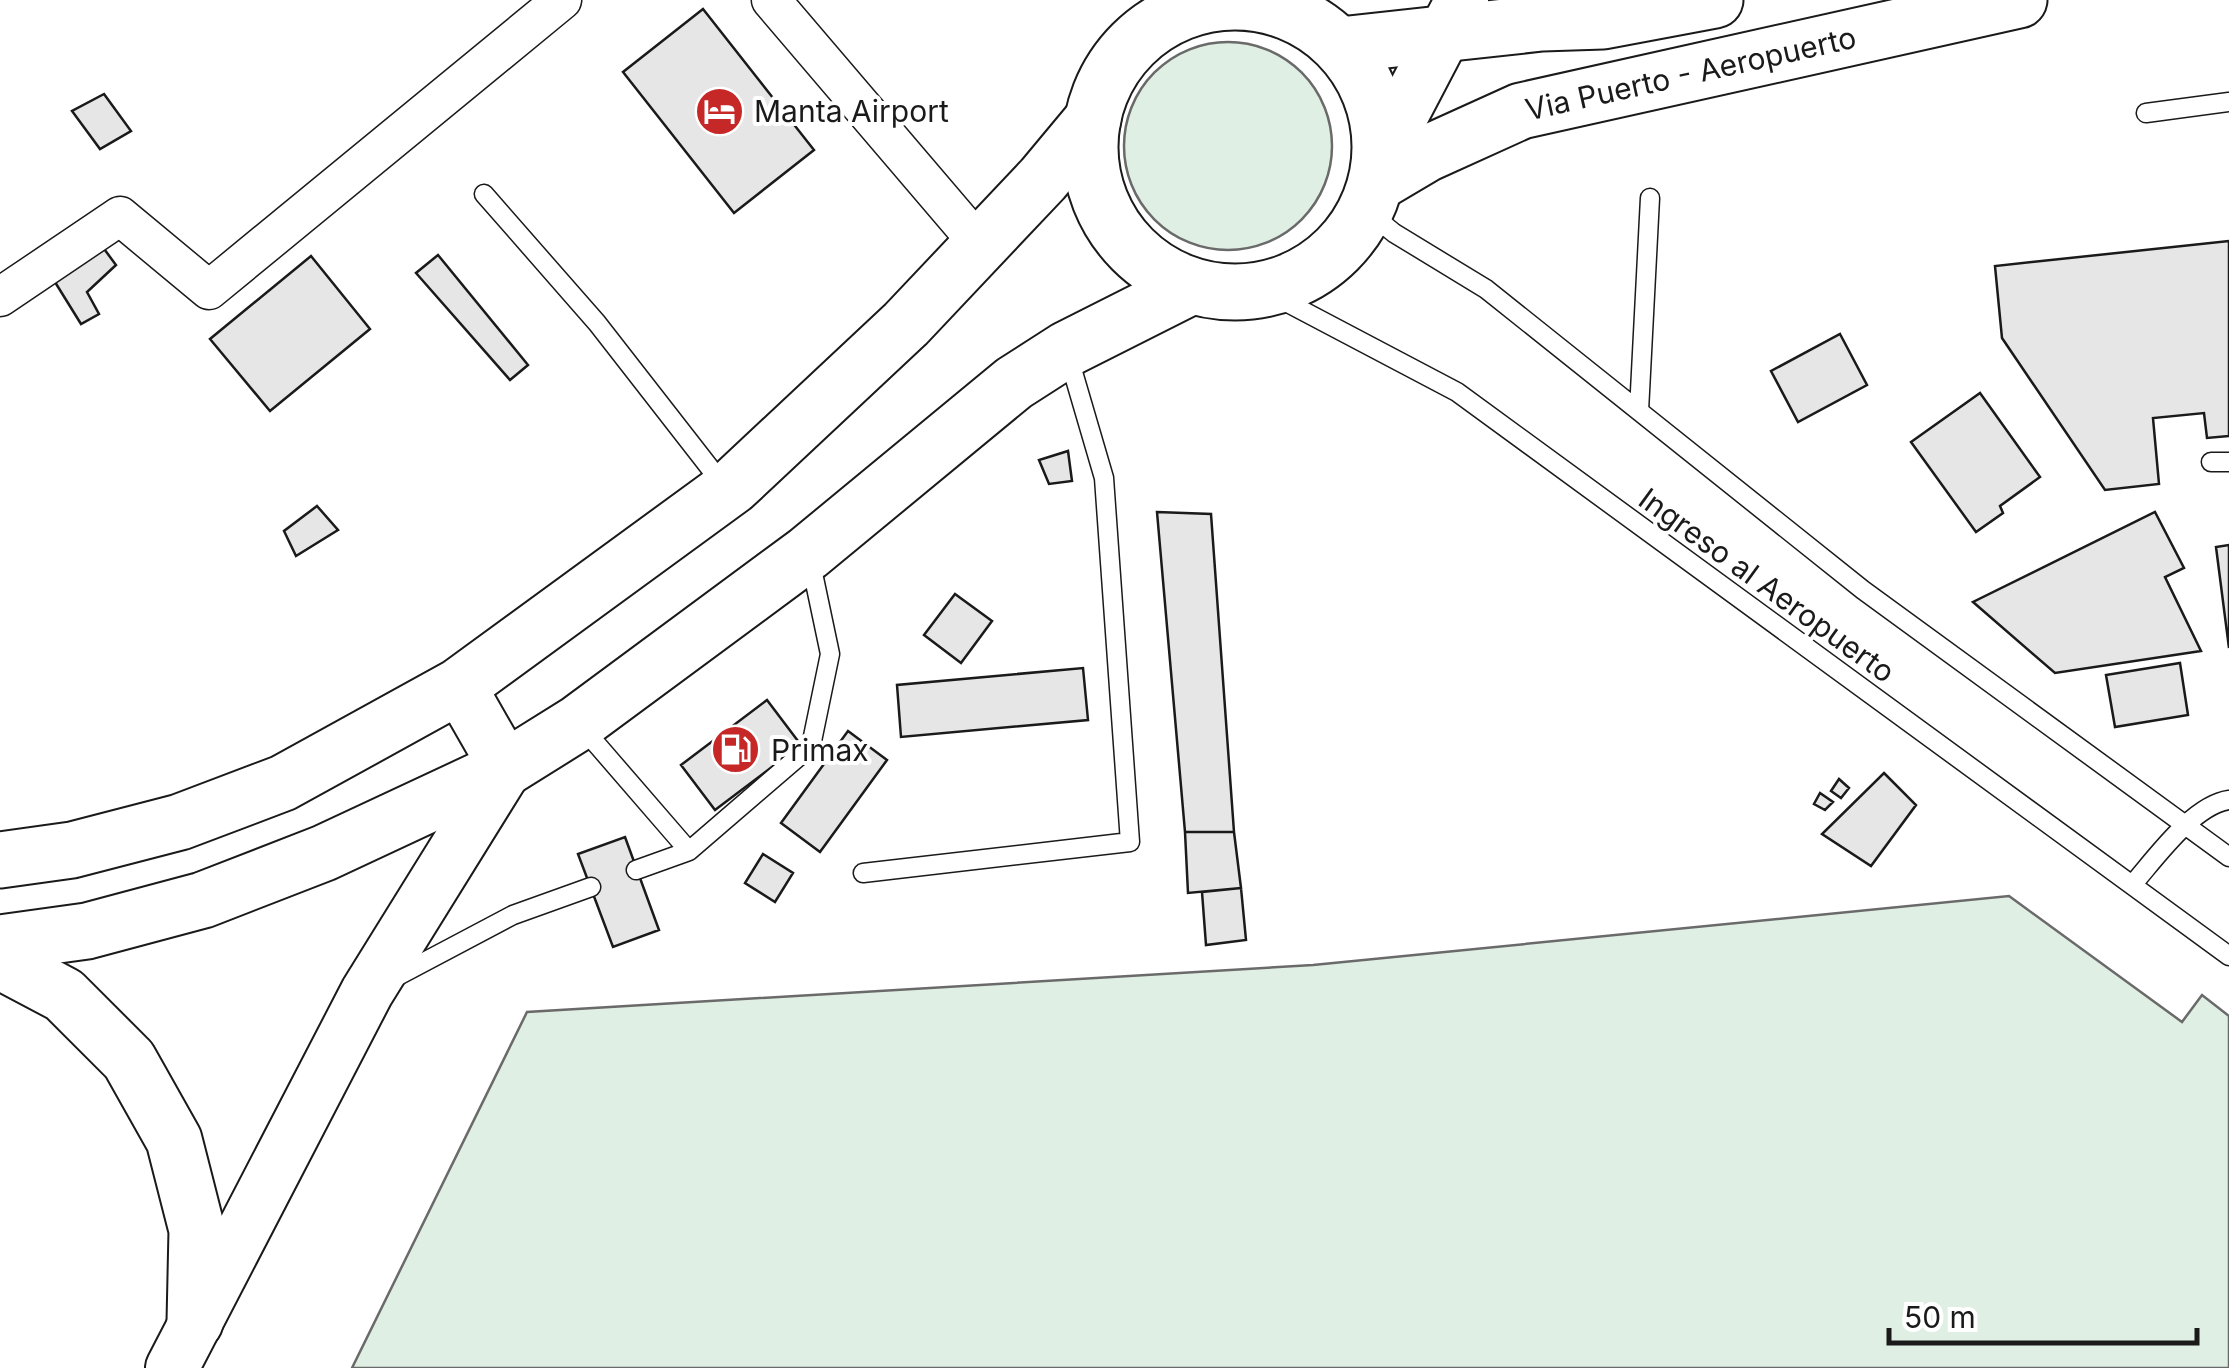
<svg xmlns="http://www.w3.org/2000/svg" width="2229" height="1368" font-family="Inter,sans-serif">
<rect width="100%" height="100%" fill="#fff"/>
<path fill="#e0efe3" stroke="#6a6a6a" stroke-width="2.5" d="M1124 146a104 104 0 1 1 208 0a104 104 0 1 1-208 0Z
M 2009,896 L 2182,1022 L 2202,995 L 2229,1016 L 2229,1368 L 352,1368 L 527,1012 L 1313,965 Z"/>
<path fill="#e6e6e6" stroke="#1a1a1a" stroke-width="2.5" d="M 703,9 L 814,150 L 734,213 L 623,72 Z
M 104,94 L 131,131 L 100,149 L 72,111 Z
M 96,238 L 116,265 L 87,292 L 99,314 L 81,324 L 50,274 Z
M 2229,241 L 2229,436 L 2207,438 L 2204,413 L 2153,418 L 2159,484 L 2105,490 L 2002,338 L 1995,266 Z
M 438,255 L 528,365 L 510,380 L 416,273 Z
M 311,256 L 370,329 L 270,411 L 210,339 Z
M 1840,334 L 1867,385 L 1798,422 L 1771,371 Z
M 1980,393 L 2040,477 L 2000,506 L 2003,513 L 1976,532 L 1911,442 Z
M 1068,451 L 1072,481 L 1049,484 L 1039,460 Z
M 317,506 L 338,530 L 296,556 L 284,531 Z
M 1157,512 L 1211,514 L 1234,832 L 1185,832 Z
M 2155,512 L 2184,568 L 2165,577 L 2201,651 L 2055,673 L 1973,602 Z
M 2229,545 L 2229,648 L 2216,547 Z
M 955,594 L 992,621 L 961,663 L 924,635 Z
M 2180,663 L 2188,715 L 2115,727 L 2106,675 Z
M 1083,668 L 1088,720 L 901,737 L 897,685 Z
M 767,700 L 801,745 L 715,810 L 681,765 Z
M 848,731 L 887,760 L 820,852 L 781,823 Z
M 1884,773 L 1916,805 L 1871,866 L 1822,834 Z
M 1839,779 L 1849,788 L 1841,798 L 1831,791 Z
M 1820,793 L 1833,802 L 1825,810 L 1814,804 Z
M 1185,832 L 1234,832 L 1241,888 L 1188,893 Z
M 625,837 L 659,930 L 613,947 L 578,854 Z
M 763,854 L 793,873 L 775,902 L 745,883 Z
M 1241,888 L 1246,940 L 1206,945 L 1202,892 Z"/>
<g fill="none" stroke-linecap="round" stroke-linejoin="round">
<defs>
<path id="lane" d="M 2146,113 L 2229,102
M 484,194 L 597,323 L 724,486
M 1366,210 L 1394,233 L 1486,289 L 1863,590 L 2229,857
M 1254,291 L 1288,303 L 1457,392 L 2229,956
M 1639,411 L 1650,198
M 2211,462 L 2229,462
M 580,725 L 689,851 L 811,746 L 830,654 L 810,559
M 636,870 L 689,851
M 863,873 L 1130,842 L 1104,478 L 1068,355
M 2132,885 C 2155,859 2193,805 2229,800
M 392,979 L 513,915 L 591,887"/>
<path id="street" d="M 771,0 L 981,246
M 0,297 L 120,216 L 209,290 L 562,0"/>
<path id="secondary" d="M 1206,5 L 1212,0
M 1381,155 L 1462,0
M 172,1368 L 367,992 L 506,768 L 459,686"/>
<g id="primary">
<circle cx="1235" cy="147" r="145"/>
<path d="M 1340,45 L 1542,23 L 1603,21 L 1715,0"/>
<path id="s1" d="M 1377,183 L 1426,154 L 1521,111 L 2019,0"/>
<path d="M 0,860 L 72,850 L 180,822 L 283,783 L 459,686 L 733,486 L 906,324 L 1043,179 L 1093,119"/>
<path d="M 0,943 L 87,931 L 203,900 L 324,853 L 506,768 L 578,723 L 808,553 L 1014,383 L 1067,349 L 1192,286"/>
<path d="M 0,961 L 64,995 L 129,1060 L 174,1140 L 197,1230 L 195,1322"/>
</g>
</defs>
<use href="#lane" stroke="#1a1a1a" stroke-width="21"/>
<use href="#street" stroke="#1a1a1a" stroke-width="41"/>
<use href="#secondary" stroke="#1a1a1a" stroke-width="56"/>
<use href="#primary" stroke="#1a1a1a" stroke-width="59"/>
<use href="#lane" stroke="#fff" stroke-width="18"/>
<use href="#street" stroke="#fff" stroke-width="38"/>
<use href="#secondary" stroke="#fff" stroke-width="52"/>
<use href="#primary" stroke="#fff" stroke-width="55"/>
</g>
<defs>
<symbol id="hotel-disc" viewBox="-11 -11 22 22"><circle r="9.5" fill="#c62828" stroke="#fff"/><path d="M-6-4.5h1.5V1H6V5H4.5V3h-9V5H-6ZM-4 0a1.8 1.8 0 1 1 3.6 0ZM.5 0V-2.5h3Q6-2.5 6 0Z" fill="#fff"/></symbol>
<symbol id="fuel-disc" viewBox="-11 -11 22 22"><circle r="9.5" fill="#c62828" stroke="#fff"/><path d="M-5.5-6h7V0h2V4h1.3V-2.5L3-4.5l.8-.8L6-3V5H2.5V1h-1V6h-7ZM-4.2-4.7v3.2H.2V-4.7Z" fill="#fff"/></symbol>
</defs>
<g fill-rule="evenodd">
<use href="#hotel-disc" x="692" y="84" width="55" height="55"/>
<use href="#fuel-disc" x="708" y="722" width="55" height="55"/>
</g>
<g text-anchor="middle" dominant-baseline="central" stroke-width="8" stroke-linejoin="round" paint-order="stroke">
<g font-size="30" fill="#1a1a1a" stroke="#fff">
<text stroke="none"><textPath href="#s1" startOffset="335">Via Puerto - Aeropuerto</textPath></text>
<text transform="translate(1767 585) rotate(36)">Ingreso al Aeropuerto</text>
</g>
<g font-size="30" fill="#1a1a1a" stroke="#fff" text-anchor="start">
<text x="754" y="111">Manta Airport</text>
<text x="771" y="750">Primax</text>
</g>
</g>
<path d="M1889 1328v15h308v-15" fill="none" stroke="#1a1a1a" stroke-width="5"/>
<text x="1904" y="1328" font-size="30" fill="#1a1a1a" stroke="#ffffff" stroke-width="8" paint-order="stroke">50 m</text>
</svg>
